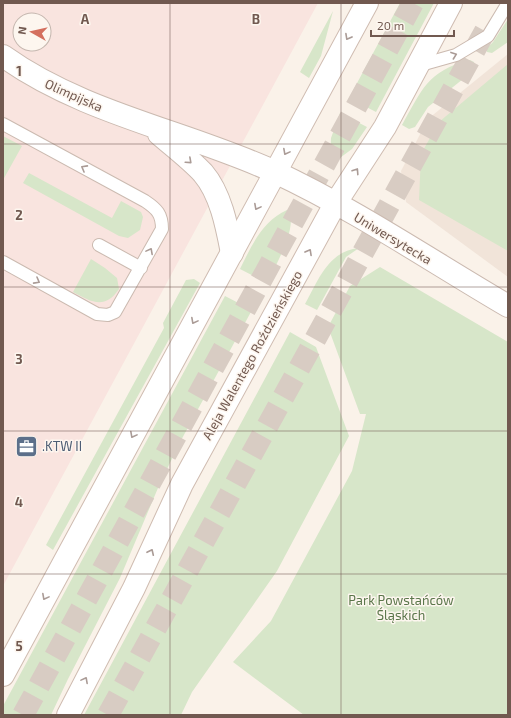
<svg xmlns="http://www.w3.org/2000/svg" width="511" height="718" font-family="'Exo 2',sans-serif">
<rect width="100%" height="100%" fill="#faf2e9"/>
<path fill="#f1e4d9" d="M 508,54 L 508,277 L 406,202 L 401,171 L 428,119 Z"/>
<path fill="#f9e4df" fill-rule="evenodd" d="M 3,3 L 318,3 L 3,586 ZM 20,20 L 44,20 L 44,44 L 20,44 Z"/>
<path fill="#d7e6c9" d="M 400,3 L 434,3 L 376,112 L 349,98 Z
M 333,11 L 321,56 L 309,78 L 300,72 Z
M 508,19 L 508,42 L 492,53 L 487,52 L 486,49 L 493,42 Z
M 470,60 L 474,62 L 475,67 L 468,75 L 428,107 L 415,127 L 409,129 L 402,125 C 422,90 427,71 470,60 Z
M 508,64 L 508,251 L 419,200 L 421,154 L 439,122 Z
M 340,113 L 367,127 L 352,149 L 333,163 L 330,163 L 331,138 Z
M 3,136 L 22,146 L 3,180 Z
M 29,173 L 112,218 L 121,201 L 141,212 L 143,217 L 140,230 L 128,238 L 119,236 L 23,183 Z
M 287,210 C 301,223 273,270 267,283 L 240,269 C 251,247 262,221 287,210 Z
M 359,248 L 346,257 L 317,310 L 305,304 C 318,281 328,251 359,248 Z
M 91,259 L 105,268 L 117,278 L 119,289 C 105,310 91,302 73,292 Z
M 380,267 L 508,342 L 508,715 L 304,715 L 233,662 L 271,621 L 352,471 L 366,414 L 360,414 L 328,327 L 350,286 Z
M 194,279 L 200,283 L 53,550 L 46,545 L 164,328 L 163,323 L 186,280 Z
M 225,296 L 252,310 L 179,444 L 158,488 L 120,578 L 68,679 L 51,715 L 3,715 L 3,706 Z
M 290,332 L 316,347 L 349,436 L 277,571 L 192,692 L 181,715 L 84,715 Z"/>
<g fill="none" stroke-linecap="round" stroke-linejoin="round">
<path stroke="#d8ccc3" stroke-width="22" stroke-dasharray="22 11" stroke-linecap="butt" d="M 23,715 L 413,3
M 108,715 L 489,24"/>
<defs>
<path id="lane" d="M 417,66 L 456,55 L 488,36 L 508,3
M 3,124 L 145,201 C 157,209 162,214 162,229 L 115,312 L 108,315 L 97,314 L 3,262
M 99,245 L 141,268"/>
<path id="street" d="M 3,56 C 84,114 186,131 275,172 C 356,210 431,261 508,306
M 159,134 C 174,147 190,159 203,173 C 221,194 227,227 232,253"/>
<path id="secondary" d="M 3,675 L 367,3
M 68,715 L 134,588 L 182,484 L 335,204 L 385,127 L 451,3"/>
</defs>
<use href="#lane" stroke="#cbbab0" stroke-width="14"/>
<use href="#street" stroke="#cbbab0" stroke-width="24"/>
<use href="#secondary" stroke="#cfbcb1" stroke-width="24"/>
<use href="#lane" stroke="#fff" stroke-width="12"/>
<use href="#street" stroke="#fff" stroke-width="22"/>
<use href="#secondary" stroke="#fff" stroke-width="22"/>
</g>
<defs><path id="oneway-chevron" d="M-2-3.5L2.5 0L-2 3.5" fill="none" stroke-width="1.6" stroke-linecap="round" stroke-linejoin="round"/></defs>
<g stroke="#aa9b96">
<use href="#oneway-chevron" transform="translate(348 37) rotate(119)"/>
<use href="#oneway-chevron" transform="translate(454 55) rotate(-20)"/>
<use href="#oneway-chevron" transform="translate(286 152) rotate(118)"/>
<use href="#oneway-chevron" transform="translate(189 161) rotate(42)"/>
<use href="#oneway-chevron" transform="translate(84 168) rotate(-151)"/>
<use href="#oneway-chevron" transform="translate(356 171) rotate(-57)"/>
<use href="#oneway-chevron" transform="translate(257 207) rotate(118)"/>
<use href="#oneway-chevron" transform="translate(150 251) rotate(-62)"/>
<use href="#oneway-chevron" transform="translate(309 252) rotate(-61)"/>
<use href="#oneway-chevron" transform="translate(37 281) rotate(29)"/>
<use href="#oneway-chevron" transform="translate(194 321) rotate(118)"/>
<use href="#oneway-chevron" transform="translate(133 435) rotate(118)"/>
<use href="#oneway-chevron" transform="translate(151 552) rotate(-65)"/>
<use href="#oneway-chevron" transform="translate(45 597) rotate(118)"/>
<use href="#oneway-chevron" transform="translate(85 680) rotate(-62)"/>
</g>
<path fill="none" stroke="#715950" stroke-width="1" stroke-opacity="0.55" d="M 170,3 L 170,715M 341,3 L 341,715M 3,144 L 508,144M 3,287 L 508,287M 3,431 L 508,431M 3,574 L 508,574"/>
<defs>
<symbol id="office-square" viewBox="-11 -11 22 22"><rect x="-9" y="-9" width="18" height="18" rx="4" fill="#5c6f8a" stroke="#fdf6ef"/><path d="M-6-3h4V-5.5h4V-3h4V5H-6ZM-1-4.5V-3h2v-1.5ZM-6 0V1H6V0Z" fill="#fff"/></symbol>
</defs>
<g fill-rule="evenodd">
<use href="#office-square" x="14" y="434" width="25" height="25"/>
</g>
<g text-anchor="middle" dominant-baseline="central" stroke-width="3" stroke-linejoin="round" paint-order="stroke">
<g font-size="13" fill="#715950" stroke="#fdf6ef">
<text transform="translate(74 95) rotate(24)">Olimpijska</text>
<text transform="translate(393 238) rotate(31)">Uniwersytecka</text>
<text transform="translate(252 355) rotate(-61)">Aleja Walentego Roździeńskiego</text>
</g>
<g font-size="13" fill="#4e5e75" stroke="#fdf6ef" text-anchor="start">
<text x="42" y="446">.KTW II</text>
</g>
<g font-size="13" fill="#5a764a" stroke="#fdf6ef">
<text x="401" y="600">Park Powstańców<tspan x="401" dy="15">Śląskich</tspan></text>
</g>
</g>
<g font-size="13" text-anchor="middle" font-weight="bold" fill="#715950" stroke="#fdf6ef" stroke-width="3" stroke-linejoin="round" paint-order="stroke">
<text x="85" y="24">A</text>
<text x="256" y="24">B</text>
<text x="19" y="76">1</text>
<text x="19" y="220">2</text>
<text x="19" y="364">3</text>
<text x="19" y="507">4</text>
<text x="19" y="651">5</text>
</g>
<rect width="511" height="718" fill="none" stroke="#715950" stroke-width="8"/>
<g transform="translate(32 32) rotate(278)"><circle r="19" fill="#fdf6ef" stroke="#c5b7af"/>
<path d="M0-3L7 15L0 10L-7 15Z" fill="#d46f5e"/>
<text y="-6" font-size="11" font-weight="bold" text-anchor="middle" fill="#715950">N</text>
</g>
<path d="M371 30v6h83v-6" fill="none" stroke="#715950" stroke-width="2"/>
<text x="377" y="30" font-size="12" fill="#715950" stroke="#fdf6ef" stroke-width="3" paint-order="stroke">20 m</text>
</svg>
